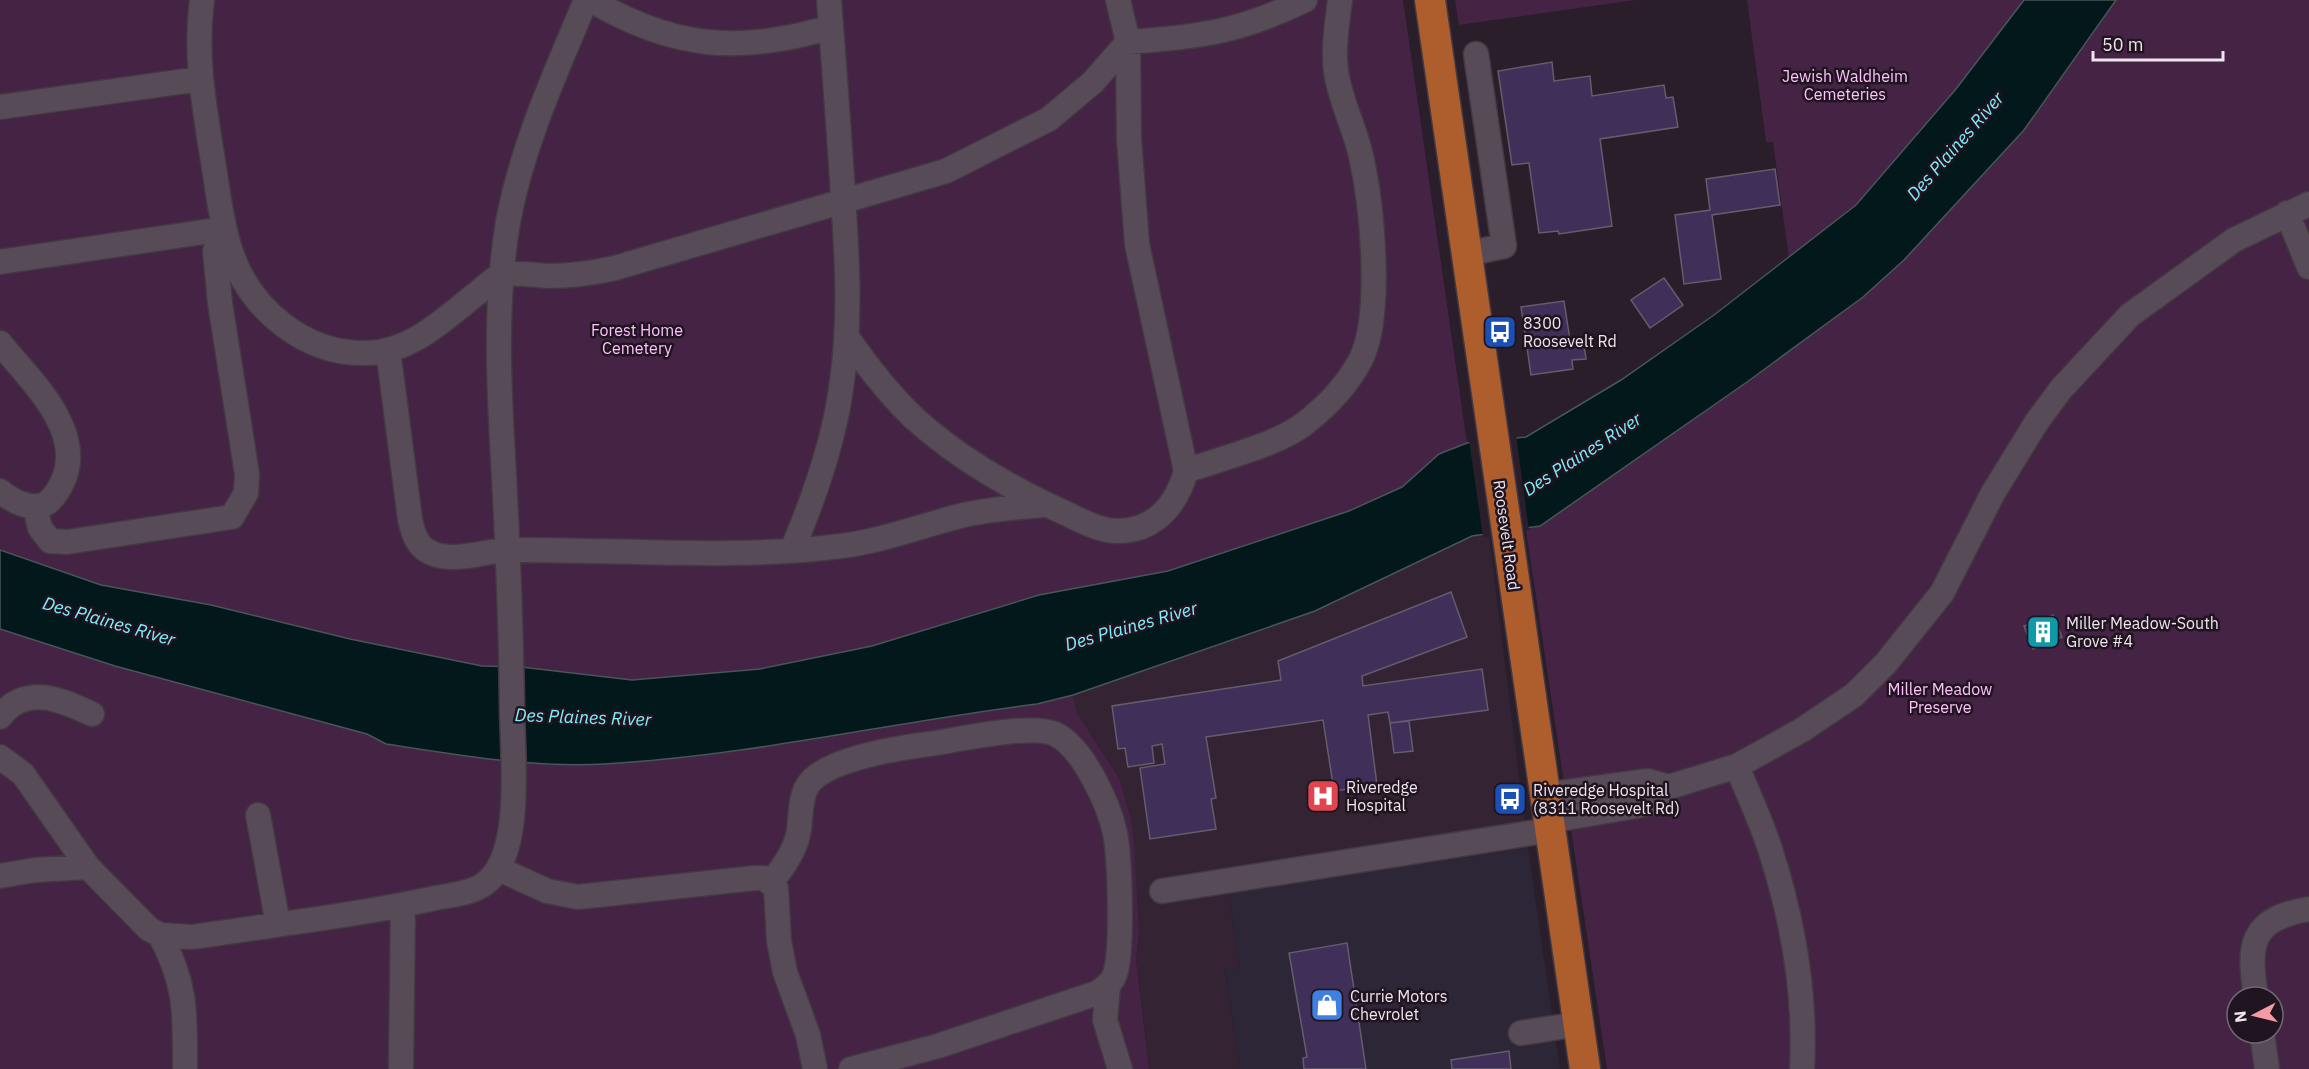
<svg xmlns="http://www.w3.org/2000/svg" width="2309" height="1069" font-family="'IBM Plex Sans',sans-serif">
<rect width="100%" height="100%" fill="#291e29"/>
<path fill="#2c2636" d="M 1528,848 L 1560,1069 L 1240,1069 L 1225,969 L 1239,967 L 1229,892 Z"/>
<path fill="#332333" d="M 1483,534 L 1484,537 L 1489,536 L 1528,848 L 1229,892 L 1239,968 L 1225,970 L 1240,1069 L 1149,1069 L 1136,959 L 1139,935 L 1119,778 L 1077,713 L 1073,695 L 1315,611 L 1460,540 Z"/>
<path fill="#442344" fill-rule="evenodd" d="M 0,0 L 1403,0 L 1467,443 L 1439,454 L 1402,487 L 1349,511 L 1168,571 L 1039,595 L 872,646 L 760,669 L 631,680 L 521,667 L 482,666 L 350,639 L 211,605 L 101,585 L 0,550 Z
M 1455,0 L 1636,0 L 1459,25 Z
M 1747,0 L 2024,0 L 1956,89 L 1856,205 L 1789,259 L 1773,142 L 1766,142 Z
M 2116,0 L 2309,0 L 2309,1069 L 1607,1069 L 1526,530 L 1540,525 L 1747,382 L 1904,260 L 2024,130 ZM 2237,997 L 2273,997 L 2273,1033 L 2237,1033 Z
M 0,629 L 115,666 L 367,734 L 386,744 C 458,755 531,768 604,764 C 749,756 893,722 1037,704 L 1073,695 L 1077,713 L 1119,778 L 1130,815 L 1134,840 L 1139,935 L 1136,959 L 1149,1069 L 0,1069 Z"/>
<path fill="#02181a" stroke="#495659" stroke-width="1.5" d="M 2024,0 L 2116,0 L 2024,130 L 1904,260 L 1863,297 L 1747,382 L 1540,526 L 1472,536 L 1315,611 L 1073,695 L 1037,704 C 893,722 749,756 604,764 C 531,768 458,755 386,744 L 367,734 L 115,666 L 0,629 L 0,550 L 101,585 L 211,605 L 350,639 L 482,666 L 521,667 L 632,680 L 760,669 L 872,646 L 1039,595 L 1168,571 L 1349,511 L 1402,487 L 1439,454 L 1467,443 L 1526,437 L 1621,380 L 1714,315 L 1856,205 L 1956,89 Z"/>
<path fill="#291e29" d="M 1516,435 L 1529,530 L 1483,537 L 1469,440 Z"/>
<path fill="#402f58" stroke="#635d6d" stroke-width="1.5" d="M 1552,62 L 1554,81 L 1590,76 L 1592,96 L 1664,85 L 1666,98 L 1673,97 L 1678,127 L 1600,139 L 1612,226 L 1559,234 L 1558,231 L 1539,233 L 1529,163 L 1512,165 L 1498,71 Z
M 1775,169 L 1780,205 L 1712,215 L 1721,279 L 1684,284 L 1675,215 L 1710,210 L 1706,179 Z
M 1664,278 L 1683,305 L 1650,328 L 1631,300 Z
M 1564,301 L 1570,340 L 1583,338 L 1586,359 L 1572,360 L 1573,369 L 1531,375 L 1521,307 Z
M 1451,592 L 1467,637 L 1362,676 L 1363,686 L 1482,669 L 1488,710 L 1390,723 L 1388,712 L 1368,715 L 1377,785 L 1334,791 L 1323,720 L 1206,737 L 1216,798 L 1211,799 L 1216,829 L 1150,839 L 1140,768 L 1165,764 L 1162,744 L 1152,746 L 1154,763 L 1128,767 L 1125,748 L 1118,749 L 1112,706 L 1281,680 L 1278,661 Z
M 2053,615 L 2062,637 L 2033,649 L 2024,626 Z
M 1409,721 L 1413,751 L 1394,753 L 1390,723 Z
M 1347,943 L 1366,1069 L 1304,1069 L 1303,1058 L 1307,1057 L 1289,953 Z
M 1509,1051 L 1511,1069 L 1452,1069 L 1451,1060 Z"/>
<g fill="none" stroke-linecap="round" stroke-linejoin="round">
<defs>
<path id="minor" d="M 202,0 C 195,51 203,99 211,149 C 217,183 220,219 231,252 C 250,309 305,355 367,353 C 413,352 446,317 480,291 C 486,286 495,277 502,275 C 515,272 534,275 548,276 C 571,276 593,273 615,268 L 946,171 L 1049,119 L 1093,82 L 1128,42 C 1199,37 1240,32 1305,0
M 591,0 C 673,49 741,54 831,27
M 0,107 L 200,79
M 2287,213 L 2309,267
M 1466,254 L 1504,246 L 1476,54
M 0,262 L 224,229 L 215,251 L 220,303 L 247,474 L 246,493 L 232,517 L 67,542 L 50,541 L 40,528 L 35,507
M 847,337 C 867,366 889,394 914,418 C 959,459 1010,488 1065,513 C 1082,521 1101,532 1121,531 C 1157,529 1177,503 1186,471 L 1137,244 L 1129,139 L 1128,42 L 1118,0
M 0,343 C 28,378 82,426 65,476 C 61,486 55,497 47,503 C 32,512 12,501 0,491
M 388,350 L 410,519 C 412,529 416,544 426,550 C 450,566 484,550 510,550 C 621,549 731,560 841,546 C 883,541 923,525 964,515 C 990,509 1018,507 1045,505
M 1186,471 C 1219,459 1277,445 1304,424 C 1326,407 1348,384 1361,359 C 1383,314 1372,204 1361,156 C 1355,129 1342,104 1337,77 C 1332,52 1337,25 1340,0
M 792,550 C 815,496 835,439 842,381 C 851,319 847,257 843,195 C 839,130 834,65 829,0
M 0,717 C 25,683 62,700 92,714
M 0,757 L 23,774 L 88,867
M 1737,766 C 1748,794 1762,823 1771,852 C 1793,921 1806,996 1802,1069
M 1545,795 L 1648,781 L 1669,787
M 258,815 L 278,924
M 1548,821 L 1648,804 L 1669,787 L 1737,766 L 1802,730 L 1854,695 L 1886,663 L 1942,593 L 1993,493 L 2036,423 L 2061,389 L 2130,315 L 2234,240 L 2309,204
M 499,869 L 547,891 L 578,897 L 755,878 L 764,878 L 776,888 L 779,941 L 785,972 L 808,1035 L 815,1069
M 0,876 L 35,870 L 88,867 L 149,929 L 160,935 L 192,937 C 271,925 352,916 431,899 C 449,895 474,894 488,881 C 524,849 512,751 512,706 C 511,629 508,552 504,476 C 499,391 494,306 508,222 C 522,145 556,72 586,0
M 771,882 C 782,869 794,853 798,835 C 802,817 798,793 813,779 C 836,758 898,748 929,744 C 958,740 1031,723 1055,734 C 1083,747 1109,805 1115,833 C 1120,859 1123,950 1115,974 C 1112,983 1105,988 1097,993 L 938,1046 L 851,1069
M 1162,891 L 1550,830
M 160,935 C 187,985 185,1014 185,1069
M 1108,986 L 1105,1020 L 1120,1069
M 2256,997 C 2248,945 2249,919 2309,909
M 1521,1033 L 1579,1024
M 2262,1033 L 2267,1069
M 401,1069 L 403,905"/>
<path id="major" d="M 1430,0 L 1585,1069"/>
</defs>
<use href="#minor" stroke="#423942" stroke-width="27"/>
<use href="#major" stroke="#423942" stroke-width="33"/>
<use href="#minor" stroke="#584b58" stroke-width="24"/>
<use href="#major" stroke="#ae5e2d" stroke-width="30"/>
</g>
<defs>
<symbol id="bus-square" viewBox="-11 -11 22 22"><rect x="-9" y="-9" width="18" height="18" rx="4" fill="#1a4fb4" stroke="#201420"/><path d="M-5-6H5V4H4V6H2V4H-2V6H-4V4H-5ZM-3.5-4V0h7V-4ZM-3.5 1.2v1.5H-2V1.2ZM2 1.2v1.5H3.5V1.2Z" fill="#fff"/></symbol>
<symbol id="building-square" viewBox="-11 -11 22 22"><rect x="-9" y="-9" width="18" height="18" rx="4" fill="#0f9aa8" stroke="#201420"/><path d="M-4-6H4V6H1V3H-1V6H-4ZM-2.5-4.3h1.7v1.8h-1.7ZM.8-4.3h1.7v1.8H.8ZM-2.5-1h1.7V.8h-1.7ZM.8-1h1.7V.8H.8Z" fill="#fff"/></symbol>
<symbol id="hospital-square" viewBox="-11 -11 22 22"><rect x="-9" y="-9" width="18" height="18" rx="4" fill="#e0444e" stroke="#201420"/><path d="M-5-5h3v3.5h4V-5h3V5h-3V1.5h-4V5h-3Z" fill="#fff"/></symbol>
<symbol id="shop-square" viewBox="-11 -11 22 22"><rect x="-9" y="-9" width="18" height="18" rx="4" fill="#3f7fe0" stroke="#201420"/><path d="M-5-2.5h2.3a2.7 3.5 0 0 1 5.4 0H5L5.5 6h-11ZM-1.5-2.5h3a1.5 2.3 0 0 0-3 0Z" fill="#fff"/></symbol>
</defs>
<g fill-rule="evenodd">
<use href="#bus-square" x="1481" y="313" width="38" height="38"/>
<use href="#building-square" x="2024" y="613" width="38" height="38"/>
<use href="#hospital-square" x="1304" y="777" width="38" height="38"/>
<use href="#bus-square" x="1491" y="780" width="38" height="38"/>
<use href="#shop-square" x="1308" y="986" width="38" height="38"/>
</g>
<g text-anchor="middle" dominant-baseline="central" stroke-width="5" stroke-linejoin="round" paint-order="stroke">
<g font-size="16" fill="#fdc1fc" stroke="#201420">
<text x="1845" y="76">Jewish Waldheim<tspan x="1845" dy="18">Cemeteries</tspan></text>
<text x="637" y="330">Forest Home<tspan x="637" dy="18">Cemetery</tspan></text>
<text x="1940" y="689">Miller Meadow<tspan x="1940" dy="18">Preserve</tspan></text>
</g>
<g font-size="16" fill="#eee5ed" stroke="#201420" text-anchor="start">
<text x="1523" y="323">8300<tspan x="1523" dy="18">Roosevelt Rd</tspan></text>
<text x="2066" y="623">Miller Meadow-South<tspan x="2066" dy="18">Grove #4</tspan></text>
<text x="1346" y="787">Riveredge<tspan x="1346" dy="18">Hospital</tspan></text>
<text x="1533" y="790">Riveredge Hospital<tspan x="1533" dy="18">(8311 Roosevelt Rd)</tspan></text>
<text x="1350" y="996">Currie Motors<tspan x="1350" dy="18">Chevrolet</tspan></text>
</g>
<g font-size="16" fill="#eee5ed" stroke="#201420">
<text transform="translate(1507 535) rotate(82)">Roosevelt Road</text>
</g>
<g font-size="18" font-style="italic" fill="#7feff9" stroke="#201420">
<text transform="translate(1955 146) rotate(-49)">Des Plaines River</text>
<text transform="translate(1582 454) rotate(-33)">Des Plaines River</text>
<text transform="translate(109 621) rotate(16)">Des Plaines River</text>
<text transform="translate(1131 626) rotate(-16)">Des Plaines River</text>
<text transform="translate(583 717) rotate(2)">Des Plaines River</text>
</g>
</g>
<g transform="translate(2255 1015) rotate(263)"><circle r="28" fill="#201420" stroke="#726872" stroke-width="1.5"/>
<path d="M0-4.5L10 22L0 15L-10 22Z" fill="#f49aa3"/>
<text y="-9" font-size="16" font-weight="bold" text-anchor="middle" fill="#eee5ed">N</text>
</g>
<path d="M2093 51v9h130v-9" fill="none" stroke="#eee5ed" stroke-width="3"/>
<text x="2102" y="51" font-size="18" fill="#eee5ed" stroke="#201420" stroke-width="4.5" paint-order="stroke">50 m</text>
</svg>
